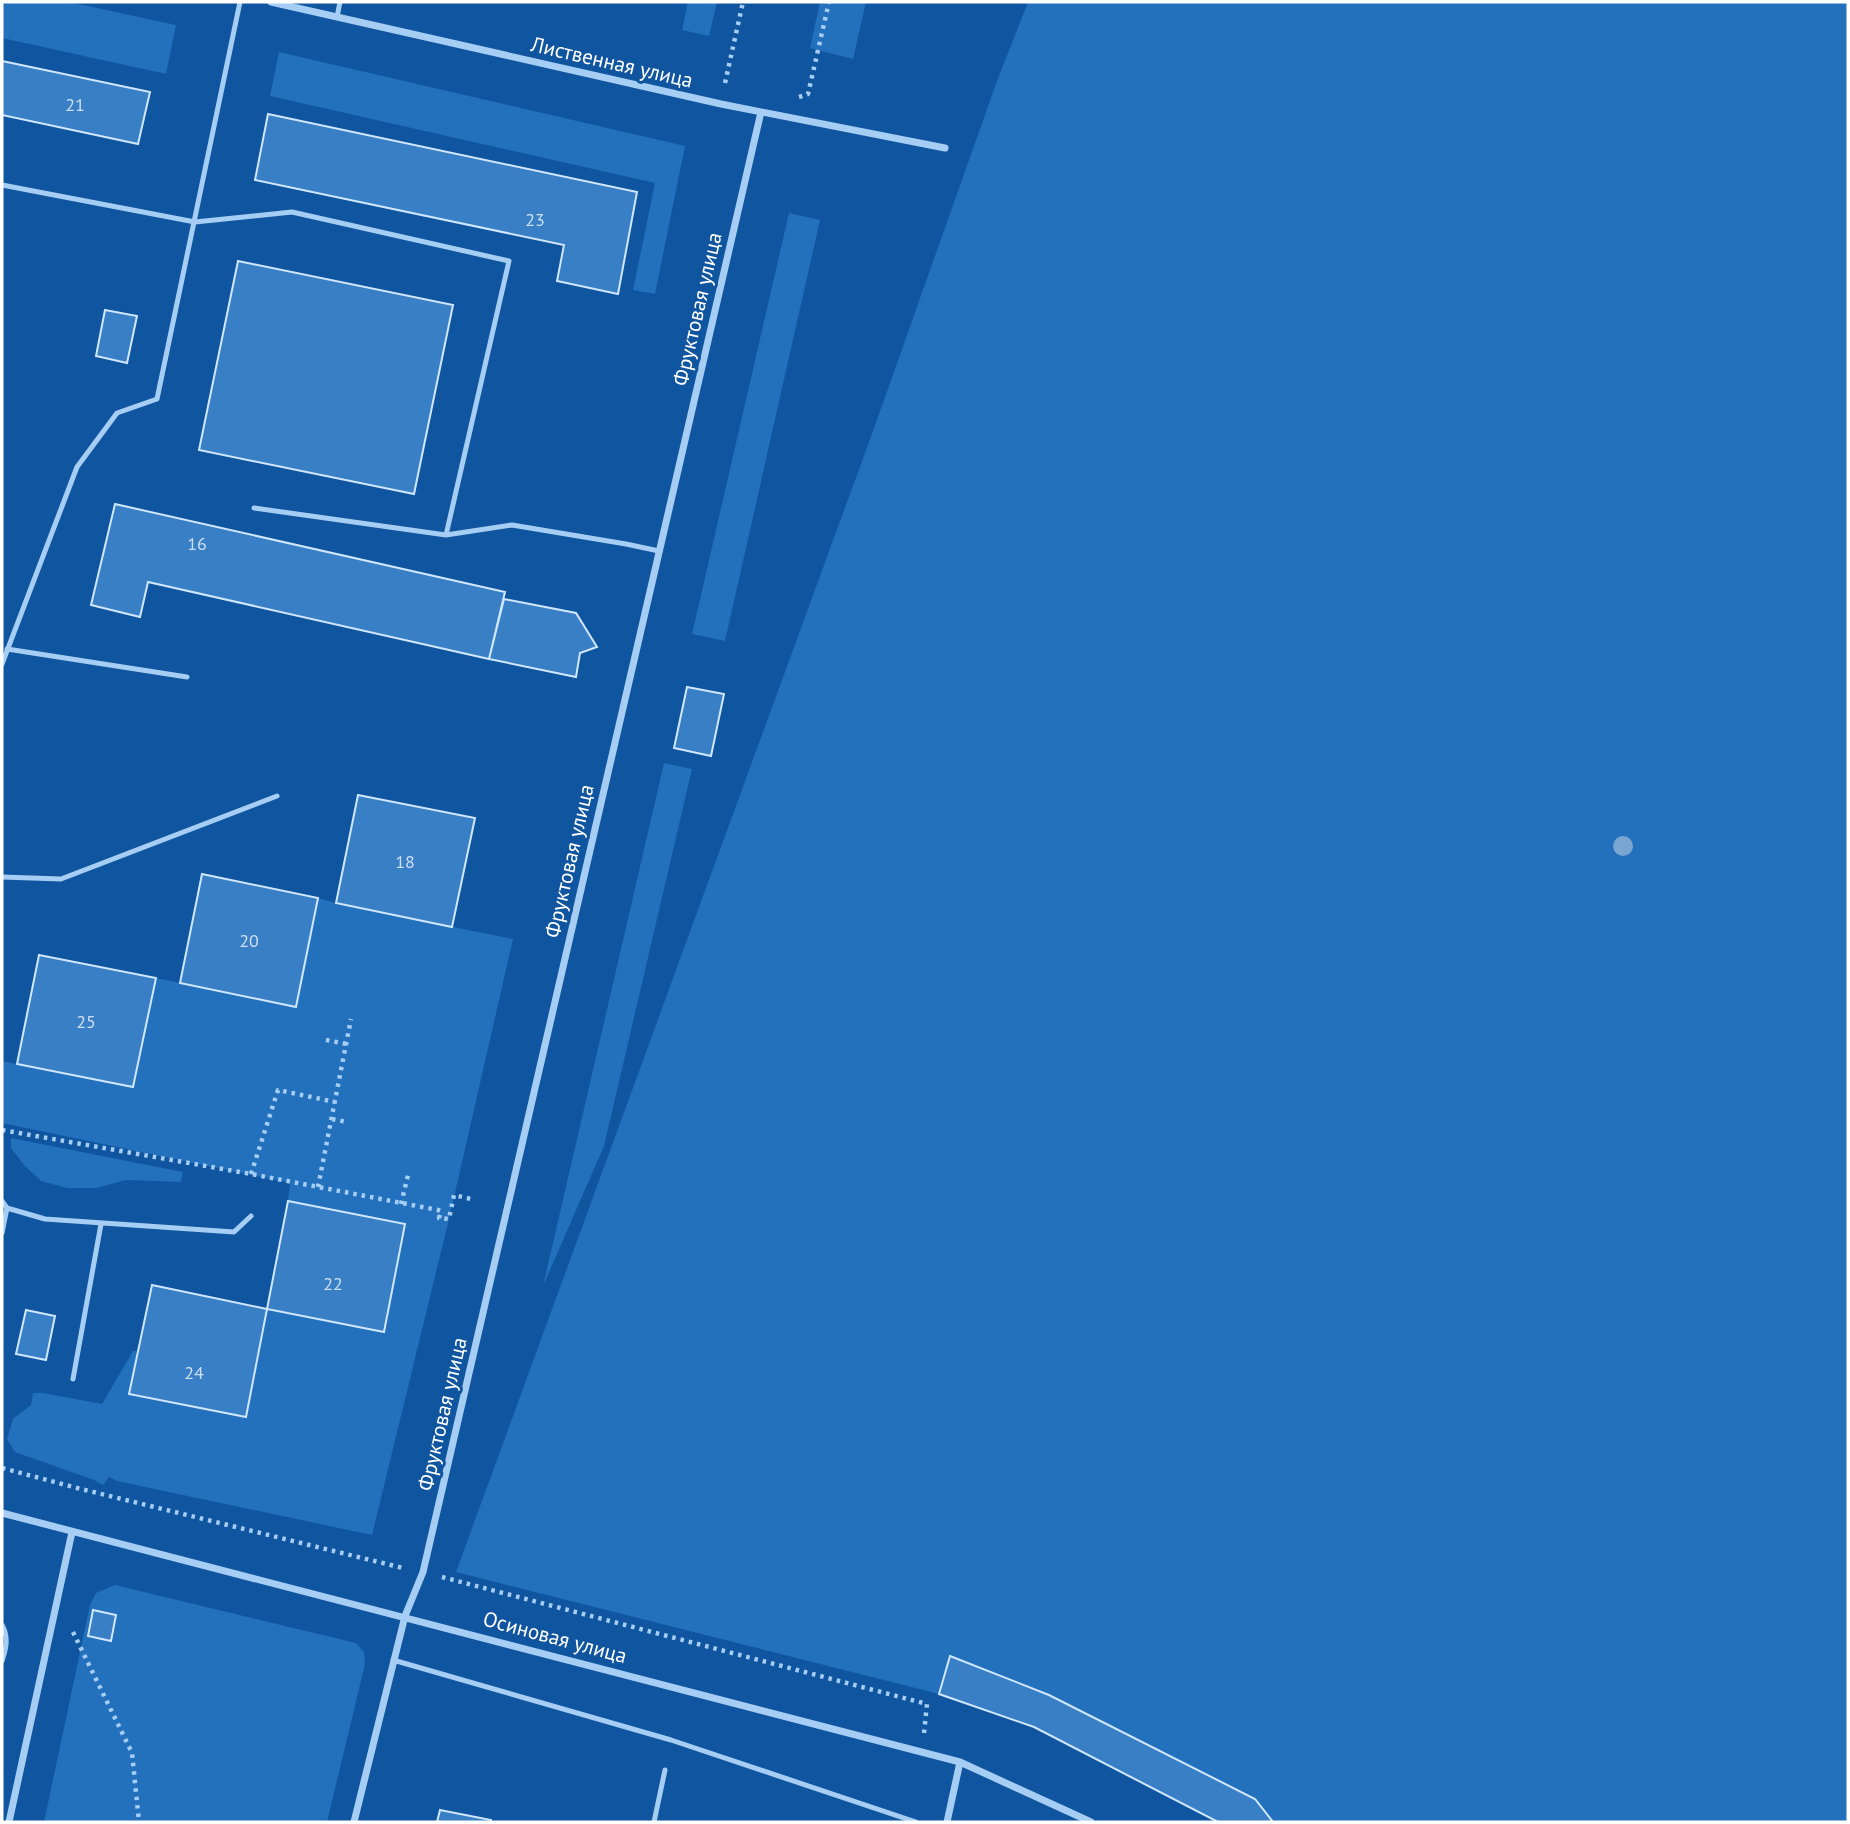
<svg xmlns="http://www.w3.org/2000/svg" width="1850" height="1824" font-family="'PT Sans',sans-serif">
<rect width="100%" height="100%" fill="#10559f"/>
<path fill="#2370bd" d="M 2,2 L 69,2 L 176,25 L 166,74 L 2,38 Z
M 688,2 L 717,2 L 709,36 L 682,30 Z
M 820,2 L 866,2 L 853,59 L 810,48 Z
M 1028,2 L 1848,2 L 1848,1822 L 1273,1822 L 1255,1799 L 1049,1695 L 951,1656 L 939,1694 L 456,1572 L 873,431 L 997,81 Z
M 279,52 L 685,146 L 655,294 L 633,290 L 655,183 L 270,96 Z
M 789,213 L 820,220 L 725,641 L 692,634 Z
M 664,763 L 692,769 L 604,1146 L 543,1286 Z
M 318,898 L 336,903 L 513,939 L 449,1219 L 372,1535 L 117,1481 L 109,1477 L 103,1485 L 94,1480 L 15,1452 L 7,1439 L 13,1419 L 31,1405 L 33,1393 L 43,1393 L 102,1404 L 133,1351 L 138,1351 L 129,1394 L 246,1417 L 288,1201 L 290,1183 L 2,1123 L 2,1061 L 133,1087 L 156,978 L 296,1006 Z
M 11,1138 L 183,1172 L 181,1182 L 126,1180 L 96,1188 L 67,1188 L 41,1181 L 24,1165 L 11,1148 Z
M 115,1585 L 356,1643 L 364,1652 L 365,1664 L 327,1822 L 44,1822 L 90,1605 L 96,1593 Z"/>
<path fill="#397fc6" stroke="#cfe7fe" stroke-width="2" d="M 2,61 L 150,92 L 138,144 L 2,115 Z
M 268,114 L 637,192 L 618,294 L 557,281 L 564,245 L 255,180 Z
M 238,261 L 453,305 L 414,494 L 199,450 Z
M 105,310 L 137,316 L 127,363 L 96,356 Z
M 115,504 L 505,592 L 489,659 L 148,582 L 140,617 L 91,605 Z
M 504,599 L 576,613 L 597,647 L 580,653 L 576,677 L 489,659 Z
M 687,687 L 724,694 L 711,756 L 674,748 Z
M 358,795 L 475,818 L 452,927 L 336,903 Z
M 202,874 L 318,898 L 296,1007 L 180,983 Z
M 39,955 L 156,978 L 133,1087 L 17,1064 Z
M 288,1201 L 405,1224 L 384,1332 L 267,1309 Z
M 152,1285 L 267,1309 L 246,1417 L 129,1394 Z
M 26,1310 L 55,1316 L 46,1360 L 16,1354 Z
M 93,1610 L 116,1615 L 111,1641 L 88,1636 Z
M 950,1656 L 1049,1695 L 1255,1799 L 1273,1822 L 1218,1822 L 1034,1727 L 939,1694 Z
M 440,1810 L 491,1820 L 491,1822 L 437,1822 Z"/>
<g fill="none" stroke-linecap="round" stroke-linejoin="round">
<path stroke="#a6cef5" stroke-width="4.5" stroke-dasharray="3.5 5" stroke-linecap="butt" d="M 725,83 L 743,2
M 799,97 L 808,94 L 829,2
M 326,1040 L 347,1044
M 332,1119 L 347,1122
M 2,1130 L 251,1174 L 438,1210 L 441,1211 L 439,1218 L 449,1219 L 454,1195 L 471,1199
M 251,1174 L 278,1090 L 335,1102
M 318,1187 L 351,1019
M 401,1204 L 409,1171
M 2,1468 L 77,1488 L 403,1568
M 442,1577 L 927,1704 L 924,1733
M 73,1632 L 132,1753 L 139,1822"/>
<path stroke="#a6cef5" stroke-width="5" d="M 337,17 L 340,2
M 2,185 L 195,222 L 292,212 L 509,261 L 446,535
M 254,508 L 446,535 L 512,525 L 626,544 L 659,551
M 7,649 L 187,677
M 2,664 L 77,467 L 117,413 L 157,399 L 240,2
M 2,877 L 61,879 L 277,796
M 2,1201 L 7,1208 L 2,1233
M 7,1208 L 45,1219 L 234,1232 L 251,1216
M 73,1379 L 101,1224
M 2,1625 C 9,1637 6,1649 2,1661
M 393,1660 L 671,1740 L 916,1822
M 654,1822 L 665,1770"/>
<path stroke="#a6cef5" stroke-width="7" d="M 271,2 L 721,104 L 945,148
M 2,1513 L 960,1762 L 1091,1822
M 9,1822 L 72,1532
M 354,1822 L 405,1616 L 423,1572 L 761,112
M 947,1822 L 960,1762"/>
</g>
<circle fill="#79a5d3" cx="1623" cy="846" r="10"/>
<g text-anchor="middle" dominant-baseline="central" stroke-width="6" stroke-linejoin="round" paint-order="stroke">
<g font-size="18" fill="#cedff1">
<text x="75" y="104">21</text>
<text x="535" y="219">23</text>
<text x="197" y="543">16</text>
<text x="405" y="861">18</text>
<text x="249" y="940">20</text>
<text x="86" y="1021">25</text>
<text x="333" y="1283">22</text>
<text x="194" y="1372">24</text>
</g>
<g font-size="21" fill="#fff" stroke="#10559f">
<text transform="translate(612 62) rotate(13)">Лиственная улица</text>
<text transform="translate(697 309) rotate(-77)">Фруктовая улица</text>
<text transform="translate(569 861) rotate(-77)">Фруктовая улица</text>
<text transform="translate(442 1414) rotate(-77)">Фруктовая улица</text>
<text transform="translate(555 1637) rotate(15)">Осиновая улица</text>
</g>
</g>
<rect width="1850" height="1824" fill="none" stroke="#ffffff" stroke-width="7"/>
</svg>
